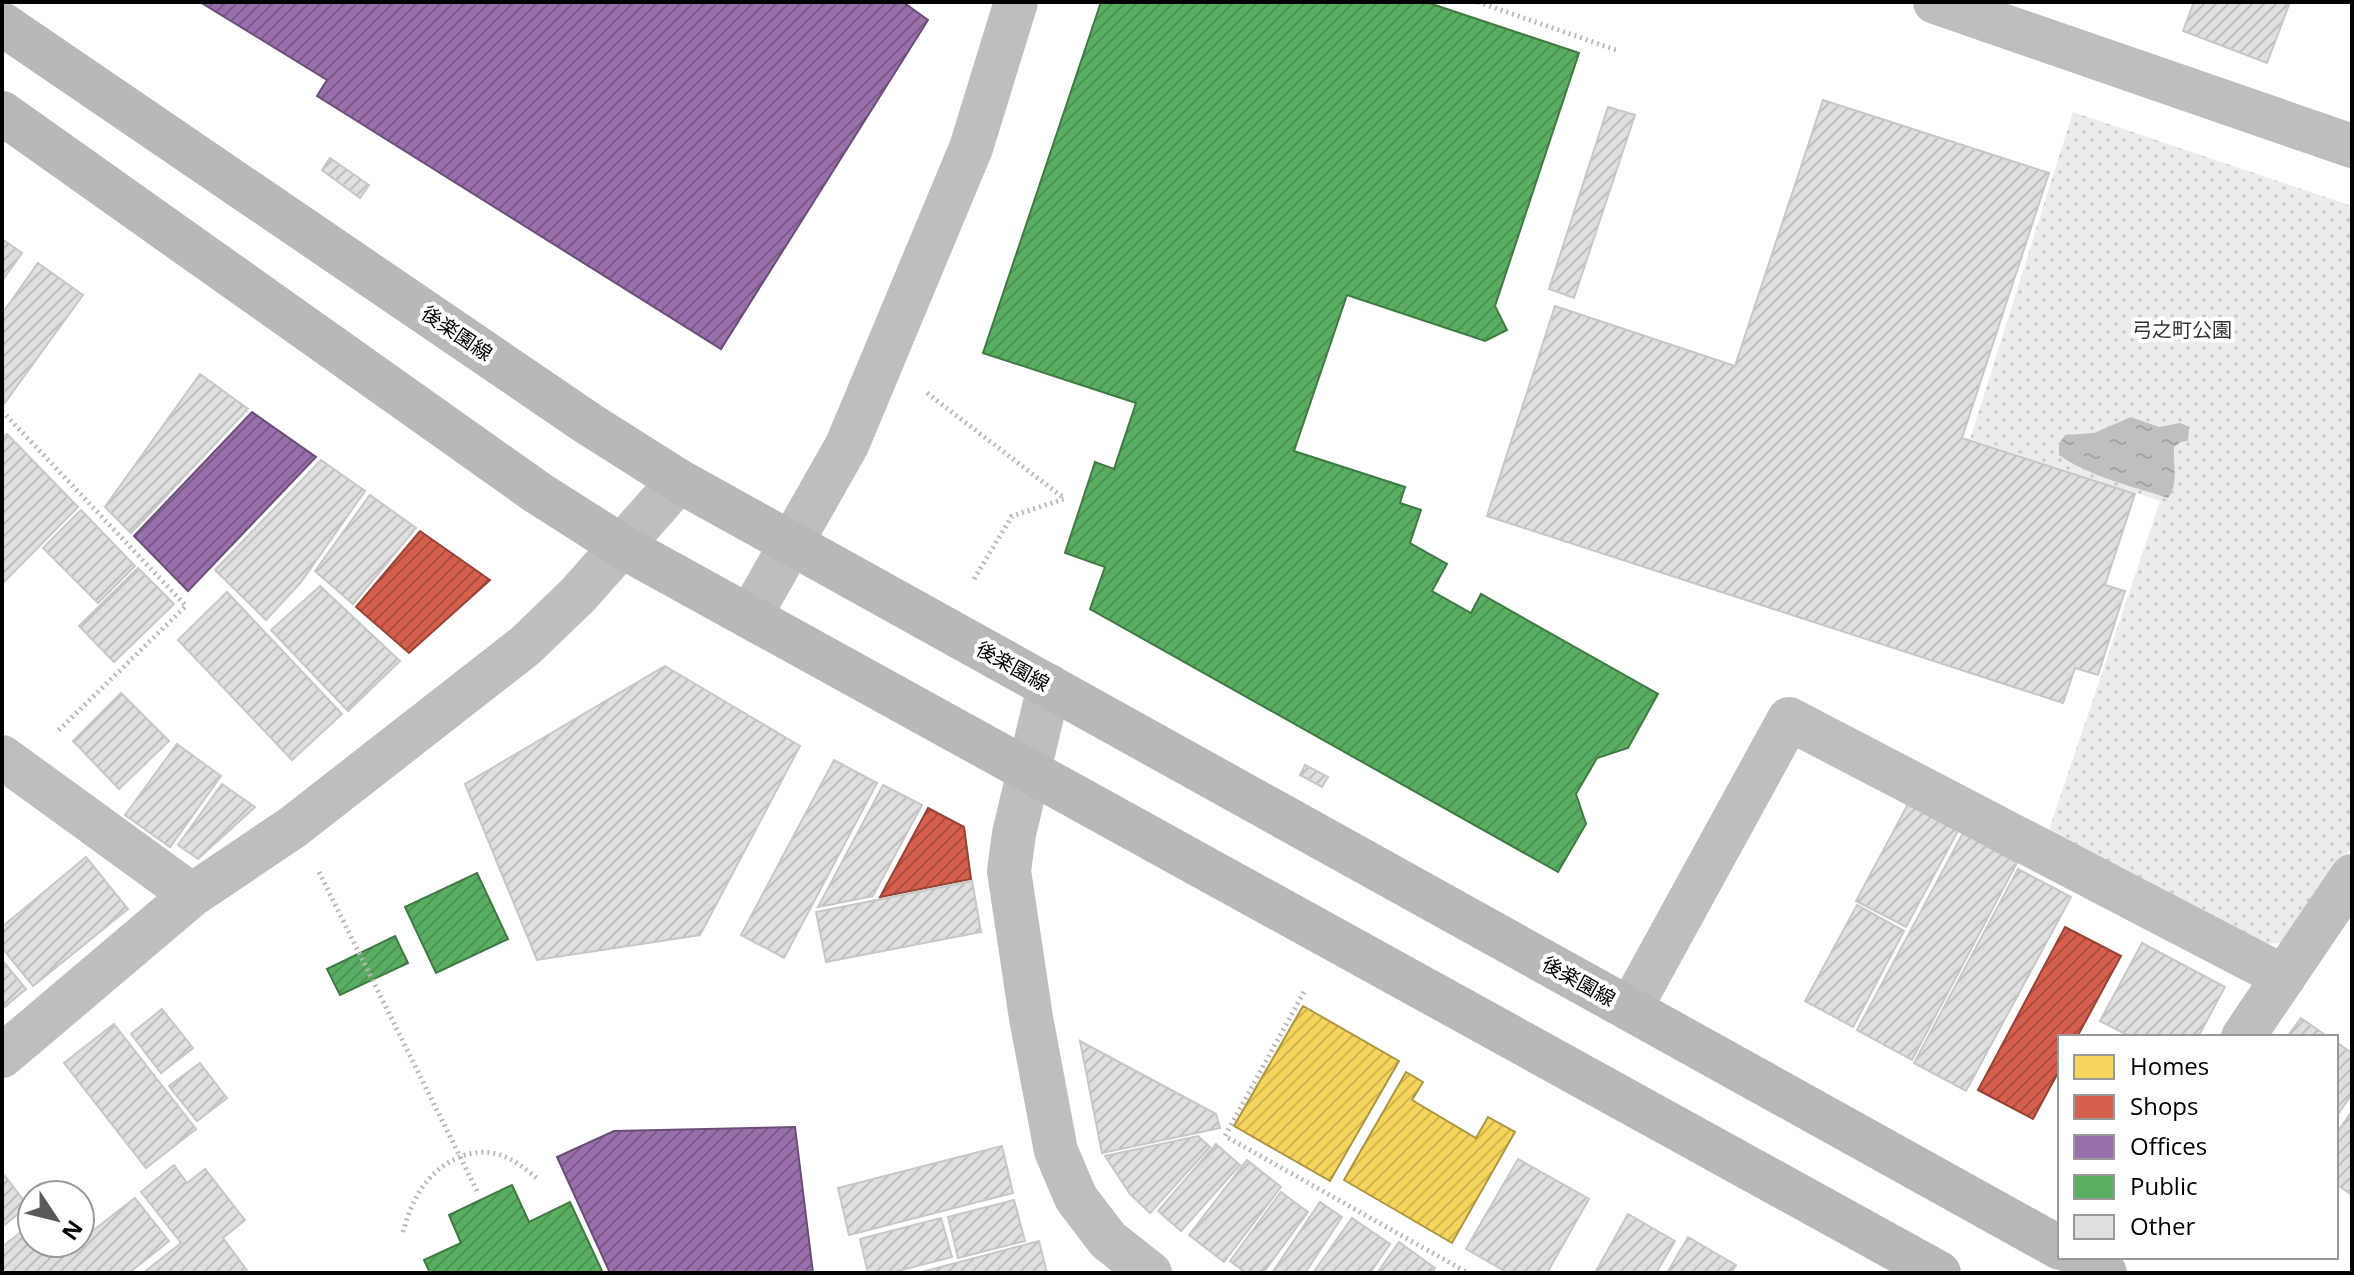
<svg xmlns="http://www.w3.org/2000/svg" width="2354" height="1275" font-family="'Open Sans','Noto Sans JP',sans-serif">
<defs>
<pattern id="green-dots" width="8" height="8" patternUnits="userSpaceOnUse" patternTransform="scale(2)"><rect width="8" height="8" fill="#ececec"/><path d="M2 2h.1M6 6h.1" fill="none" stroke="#c9c9c9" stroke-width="1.8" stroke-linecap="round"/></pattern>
<pattern id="water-ripples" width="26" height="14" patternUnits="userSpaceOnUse" patternTransform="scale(2)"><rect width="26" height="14" fill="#bfbfbf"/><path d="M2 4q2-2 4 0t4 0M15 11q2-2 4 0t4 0" fill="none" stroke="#a2a2a2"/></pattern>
<pattern id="homes-hatch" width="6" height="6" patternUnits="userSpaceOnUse" patternTransform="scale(2)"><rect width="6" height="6" fill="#f6d55c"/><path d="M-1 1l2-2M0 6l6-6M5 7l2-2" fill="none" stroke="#d1b54e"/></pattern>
<pattern id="shops-hatch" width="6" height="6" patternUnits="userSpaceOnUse" patternTransform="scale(2)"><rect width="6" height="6" fill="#d6604d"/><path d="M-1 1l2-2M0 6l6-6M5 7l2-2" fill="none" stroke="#ab4d3e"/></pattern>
<pattern id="offices-hatch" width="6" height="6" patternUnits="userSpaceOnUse" patternTransform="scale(2)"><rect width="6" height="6" fill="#9970ab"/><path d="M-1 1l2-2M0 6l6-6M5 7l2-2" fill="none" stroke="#7a5a89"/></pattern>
<pattern id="public-hatch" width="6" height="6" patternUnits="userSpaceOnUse" patternTransform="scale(2)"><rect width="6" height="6" fill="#5aae61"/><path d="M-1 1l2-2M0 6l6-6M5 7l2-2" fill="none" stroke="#4c9452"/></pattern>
<pattern id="building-hatch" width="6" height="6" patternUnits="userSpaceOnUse" patternTransform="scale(2)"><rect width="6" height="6" fill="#dfdfdf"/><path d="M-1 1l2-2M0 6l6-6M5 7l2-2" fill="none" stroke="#bebebe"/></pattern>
</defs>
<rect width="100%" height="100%" fill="#fff"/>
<path fill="url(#green-dots)" d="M 2073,112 L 2352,206 L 2352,847 L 2288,942 L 2247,946 L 2049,830 L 2160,501 L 1970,439 Z"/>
<path fill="url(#water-ripples)" d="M 2131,417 L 2159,427 L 2180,423 L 2189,427 L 2188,441 L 2181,442 L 2174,447 C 2173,464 2179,484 2168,498 C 2129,485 2093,478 2059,455 L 2059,444 L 2065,435 L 2094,433 Z"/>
<path fill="url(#homes-hatch)" stroke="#ac9540" stroke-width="2" d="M 1303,1006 L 1399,1061 L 1330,1181 L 1234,1126 Z
M 1406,1072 L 1423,1082 L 1412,1100 L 1476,1138 L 1488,1117 L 1515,1132 L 1452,1243 L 1344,1180 Z"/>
<path fill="url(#shops-hatch)" stroke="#964336" stroke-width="2" d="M 420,531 L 490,580 L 409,653 L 356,607 Z
M 928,808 L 964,827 L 971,879 L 880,897 Z
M 2065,927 L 2121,956 L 2077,1037 L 2060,1037 L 2060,1069 L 2033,1119 L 1978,1090 Z"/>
<path fill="url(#offices-hatch)" stroke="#6b4e78" stroke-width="2" d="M 200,2 L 903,2 L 928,20 L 721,349 L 317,96 L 327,80 Z
M 252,412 L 316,457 L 188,591 L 134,536 Z
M 795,1127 L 813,1273 L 610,1273 L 557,1157 L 614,1131 Z"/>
<path fill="url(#public-hatch)" stroke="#3f7a44" stroke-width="2" d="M 1101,2 L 1426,2 L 1579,53 L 1495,306 L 1507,330 L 1485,341 L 1347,295 L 1294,451 L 1405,487 L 1400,503 L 1421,510 L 1410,543 L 1447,564 L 1432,591 L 1471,613 L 1481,594 L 1658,694 L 1628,748 L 1597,758 L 1576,794 L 1586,824 L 1558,872 L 1090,609 L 1105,567 L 1065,553 L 1095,462 L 1114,469 L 1136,403 L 983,353 Z
M 477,873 L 508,939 L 436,973 L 405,907 Z
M 395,936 L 408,963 L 340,995 L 327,969 Z
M 512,1185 L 529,1222 L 570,1202 L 603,1273 L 430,1273 L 424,1260 L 461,1243 L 449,1215 Z"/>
<path fill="url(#building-hatch)" stroke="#c7c7c7" stroke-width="2" d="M 2194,2 L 2290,2 L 2267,63 L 2183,31 Z
M 1823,100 L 2049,173 L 1962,438 L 2135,494 L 2105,585 L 2125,591 L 2098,675 L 2075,668 L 2063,703 L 1487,516 L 1555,306 L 1735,366 Z
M 1608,107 L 1635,115 L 1574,298 L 1549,289 Z
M 330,158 L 369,185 L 360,198 L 322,170 Z
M 2,239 L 22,253 L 2,281 Z
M 38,263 L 83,295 L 4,404 L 2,309 L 4,311 Z
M 200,374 L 248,409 L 131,533 L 105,507 Z
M 7,434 L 78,507 L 2,584 L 2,438 Z
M 321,460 L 365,491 L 301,582 L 266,620 L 215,570 Z
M 370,495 L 416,528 L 353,604 L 315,571 Z
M 81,510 L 135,566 L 98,603 L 43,548 Z
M 138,568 L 174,604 L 114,662 L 79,626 Z
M 320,586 L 400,661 L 348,711 L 271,630 Z
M 227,592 L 342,714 L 292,760 L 178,640 Z
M 665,666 L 800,746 L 700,935 L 537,960 L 465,784 Z
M 121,693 L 169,741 L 119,789 L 73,741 Z
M 177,744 L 221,776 L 170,847 L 125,815 Z
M 834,760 L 877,783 L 784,958 L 741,935 Z
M 1305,765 L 1328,777 L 1322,787 L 1300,775 Z
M 222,784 L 255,807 L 198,859 L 178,845 Z
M 883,785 L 922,805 L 873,896 L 818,907 Z
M 1908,804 L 1958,831 L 1906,927 L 1856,901 Z
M 1963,833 L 2017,863 L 1912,1060 L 1857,1030 Z
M 86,857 L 128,909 L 33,986 L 2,948 L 2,927 Z
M 2018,869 L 2071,897 L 1966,1091 L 1914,1063 Z
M 972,881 L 981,932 L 826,962 L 816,912 Z
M 1857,905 L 1904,931 L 1853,1027 L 1805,1001 Z
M 2142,943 L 2225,987 L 2198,1037 L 2131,1037 L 2100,1021 Z
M 2,960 L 26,989 L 2,1009 Z
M 162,1009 L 193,1048 L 161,1073 L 131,1034 Z
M 2301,1018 L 2328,1037 L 2287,1037 Z
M 114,1024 L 196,1129 L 146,1168 L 64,1063 Z
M 1080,1041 L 1216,1114 L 1220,1128 L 1102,1153 Z
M 2336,1042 L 2352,1053 L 2352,1094 L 2336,1117 Z
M 200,1063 L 227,1098 L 197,1121 L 169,1086 Z
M 2352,1111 L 2352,1195 L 2336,1184 L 2336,1134 Z
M 1198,1136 L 1210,1147 L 1150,1213 L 1130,1194 L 1105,1156 Z
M 1216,1144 L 1240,1165 L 1181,1231 L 1158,1211 Z
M 1002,1146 L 1013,1193 L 849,1235 L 838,1188 Z
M 1518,1159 L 1589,1199 L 1547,1273 L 1508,1273 L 1466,1249 Z
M 1247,1160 L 1281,1187 L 1224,1262 L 1189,1235 Z
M 174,1165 L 187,1183 L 205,1169 L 245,1220 L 223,1238 L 249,1273 L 143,1273 L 181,1243 L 141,1192 Z
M 2,1172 L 28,1206 L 2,1227 Z
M 1281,1192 L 1308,1212 L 1263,1273 L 1246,1273 L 1230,1261 Z
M 135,1198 L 169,1241 L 129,1273 L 2,1273 L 2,1247 L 32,1223 L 32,1243 L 62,1243 L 68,1250 Z
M 1014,1200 L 1025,1241 L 958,1258 L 948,1217 Z
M 1320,1202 L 1342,1217 L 1305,1273 L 1272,1273 Z
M 1628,1214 L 1675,1241 L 1656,1273 L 1595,1273 Z
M 941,1218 L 952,1257 L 890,1273 L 868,1273 L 860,1239 Z
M 1352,1218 L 1390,1244 L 1370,1273 L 1313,1273 Z
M 1688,1237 L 1736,1265 L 1731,1273 L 1667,1273 Z
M 1039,1241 L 1047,1273 L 918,1273 Z
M 1399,1242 L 1435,1268 L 1432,1273 L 1377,1273 Z"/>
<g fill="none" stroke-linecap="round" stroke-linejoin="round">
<path stroke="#b9b9b9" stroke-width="5" stroke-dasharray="2 4" stroke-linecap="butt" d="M 1478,2 L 1616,50
M 927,393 L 1065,499
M 2,411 L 186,606 L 58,731
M 974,579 L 1012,516 L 1064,499
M 319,872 L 478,1193
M 1304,992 L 1225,1136 L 1468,1273
M 403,1232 C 406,1222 409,1211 414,1202 C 431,1164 474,1139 512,1160 C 521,1165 530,1173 538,1179"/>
<path stroke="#bebebe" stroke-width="44" d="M 1935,2 L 2352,146
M 750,616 L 847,445 L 971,148 L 1016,2
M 2,757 L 192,895
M 1630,1009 L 1789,719 L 2284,977
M 2243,1037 L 2352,876
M 2,1056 L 192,895 L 293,827 L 525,646 L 578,595 L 679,481"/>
<path stroke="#bebebe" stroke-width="44" d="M 1049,686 L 1014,834 L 1009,871 L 1031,1018 L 1056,1151 L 1076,1198 L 1108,1240 L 1150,1273"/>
<path stroke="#b8b8b8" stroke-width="44" d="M 2,24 L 589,424 L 679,481 L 2060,1248
M 2,113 L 538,493 L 623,547 L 1939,1273
M 2077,1257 L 2105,1273"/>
</g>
<g text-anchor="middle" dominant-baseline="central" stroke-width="8" stroke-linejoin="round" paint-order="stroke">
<g font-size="20" fill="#333" stroke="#fff">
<text x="2182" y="329">弓之町公園</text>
</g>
<g font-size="20" fill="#000" stroke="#fff">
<text transform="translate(457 333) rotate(34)">後楽園線</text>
<text transform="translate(1013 666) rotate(29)">後楽園線</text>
<text transform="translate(1579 981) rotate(29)">後楽園線</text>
</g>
</g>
<rect width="2354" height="1275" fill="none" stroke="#000000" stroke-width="8"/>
<rect x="2058" y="1035" width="280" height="224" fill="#ffffff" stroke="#999999" stroke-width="2"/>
<rect x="2074" y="1055" width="40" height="24" fill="#f6d55c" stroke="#999999" stroke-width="2"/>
<text x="2130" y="1075" font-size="24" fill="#000000">Homes</text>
<rect x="2074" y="1095" width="40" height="24" fill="#d6604d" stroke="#999999" stroke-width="2"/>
<text x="2130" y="1115" font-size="24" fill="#000000">Shops</text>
<rect x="2074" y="1135" width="40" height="24" fill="#9970ab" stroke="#999999" stroke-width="2"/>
<text x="2130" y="1155" font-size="24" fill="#000000">Offices</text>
<rect x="2074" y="1175" width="40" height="24" fill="#5aae61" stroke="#999999" stroke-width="2"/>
<text x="2130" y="1195" font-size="24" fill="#000000">Public</text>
<rect x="2074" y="1215" width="40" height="24" fill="#dfdfdf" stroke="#999999" stroke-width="2"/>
<text x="2130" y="1235" font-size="24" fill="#000000">Other</text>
<g transform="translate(56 1219) rotate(125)"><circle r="38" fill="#ffffff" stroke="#999999" stroke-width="2"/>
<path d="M0-6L14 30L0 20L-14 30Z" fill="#595959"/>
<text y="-12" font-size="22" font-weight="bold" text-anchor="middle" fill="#000000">N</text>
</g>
</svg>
